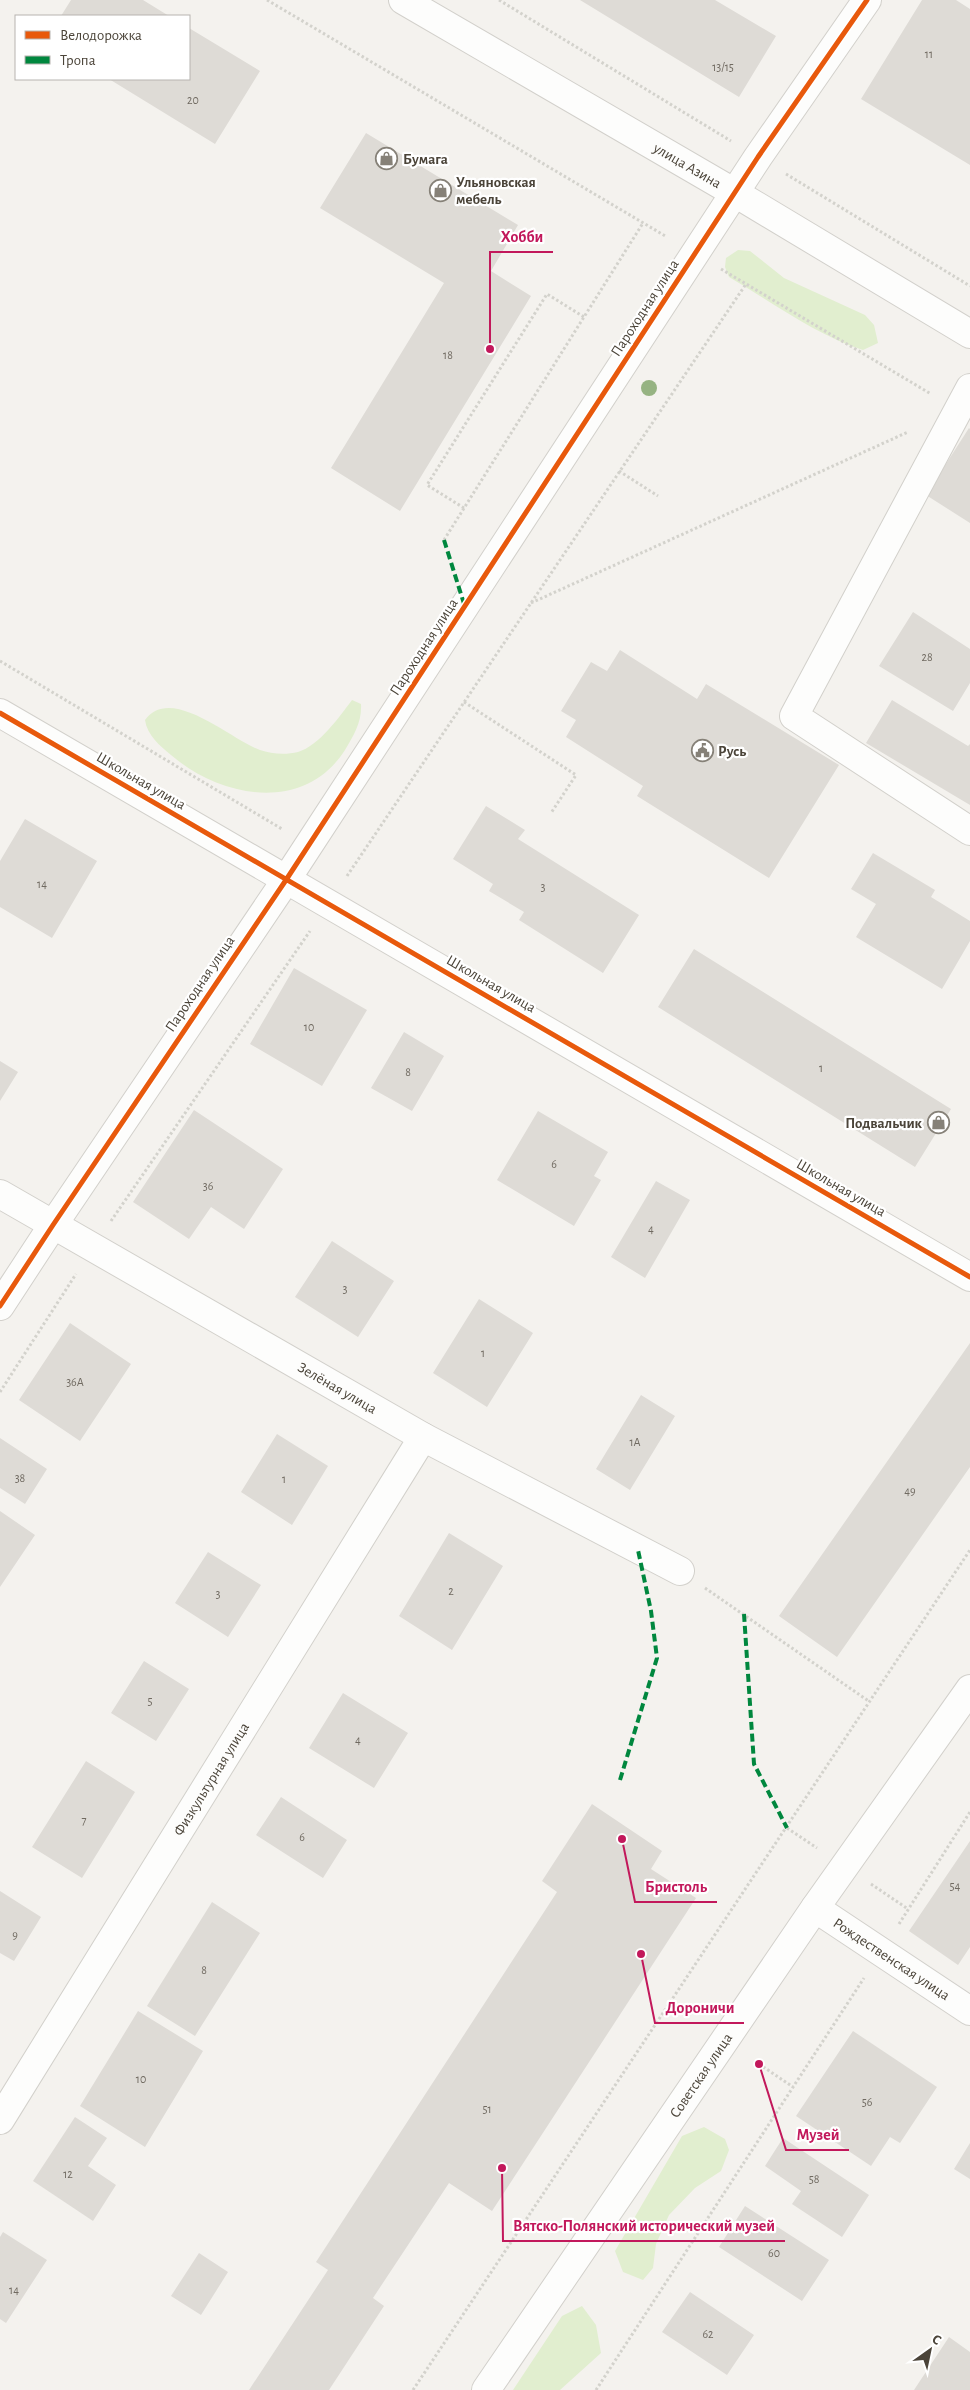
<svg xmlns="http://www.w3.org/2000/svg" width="970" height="2390" font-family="'Alegreya Sans',sans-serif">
<rect width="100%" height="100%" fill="#f4f2ee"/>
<path fill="#e1eecf" d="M 738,250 L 750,251 L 784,278 L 865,315 L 874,325 L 878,343 L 863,350 C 816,335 772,302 729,277 L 725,267 L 726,258 Z
M 352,700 L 361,704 C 362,722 354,735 345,750 C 304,814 221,798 171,755 C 160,746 147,735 145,720 C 171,684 231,740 260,750 C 271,754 286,755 298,752 C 319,746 340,716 352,700 Z
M 704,2127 L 725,2139 L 729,2150 L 721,2171 L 695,2188 L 669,2215 L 656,2244 L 653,2268 L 643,2280 L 623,2272 L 615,2251 L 682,2136 Z
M 582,2306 L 596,2325 L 601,2353 L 560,2390 L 513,2390 L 562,2316 Z"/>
<path fill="#dedbd6" d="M 71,0 L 143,0 L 169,16 L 61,16 Z
M 580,0 L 715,0 L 776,36 L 739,97 Z
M 922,0 L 956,0 L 970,9 L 970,165 L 861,99 Z
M 189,28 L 260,71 L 215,144 L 109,79 L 189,79 Z
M 366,133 L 518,225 L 491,271 L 531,296 L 400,511 L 331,468 L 444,283 L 320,208 Z
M 969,428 L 970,429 L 970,523 L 926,495 Z
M 913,612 L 970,649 L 970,683 L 953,711 L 879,666 Z
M 620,650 L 697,699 L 706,684 L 839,765 L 769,878 L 637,796 L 643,786 L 566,737 L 576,720 L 561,711 L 591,662 L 607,671 Z
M 892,700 L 968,746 L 970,744 L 970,805 L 866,743 Z
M 486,806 L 525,830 L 518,839 L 639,915 L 603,973 L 519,920 L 524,912 L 489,891 L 493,884 L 453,859 Z
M 25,819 L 97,861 L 52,938 L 0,907 L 0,861 Z
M 873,853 L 935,890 L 931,897 L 970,921 L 970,941 L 942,989 L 856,937 L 876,904 L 851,889 Z
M 694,949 L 951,1109 L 915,1167 L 658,1007 Z
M 294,968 L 367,1010 L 322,1086 L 250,1044 Z
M 404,1032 L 444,1056 L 412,1111 L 371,1088 Z
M 0,1061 L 18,1072 L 0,1101 Z
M 194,1110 L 283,1169 L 244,1229 L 211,1207 L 189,1239 L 133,1202 Z
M 538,1111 L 608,1152 L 594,1176 L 601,1180 L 574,1226 L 497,1180 Z
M 656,1181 L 690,1200 L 645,1278 L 611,1257 Z
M 332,1241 L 394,1281 L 358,1337 L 295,1297 Z
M 479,1299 L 533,1333 L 487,1407 L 433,1373 Z
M 70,1323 L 131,1364 L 80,1441 L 19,1400 Z
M 970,1343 L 970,1467 L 837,1657 L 779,1616 Z
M 641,1395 L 675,1416 L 630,1490 L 596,1469 Z
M 277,1434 L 328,1466 L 292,1525 L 241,1492 Z
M 0,1438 L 47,1469 L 25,1504 L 0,1488 Z
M 0,1511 L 35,1535 L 0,1587 Z
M 449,1533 L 503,1566 L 452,1650 L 399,1616 Z
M 208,1552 L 261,1585 L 228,1637 L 175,1603 Z
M 144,1661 L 189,1689 L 156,1741 L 111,1713 Z
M 343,1693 L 408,1733 L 374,1788 L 309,1748 Z
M 86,1761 L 135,1792 L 82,1878 L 32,1847 Z
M 281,1797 L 347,1840 L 323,1878 L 256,1835 Z
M 592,1804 L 662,1851 L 651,1869 L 696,1898 L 492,2211 L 449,2183 L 373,2298 L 384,2306 L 329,2390 L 249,2390 L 328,2270 L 316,2262 L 557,1892 L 542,1881 Z
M 970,1841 L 970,1947 L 958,1965 L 909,1931 Z
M 0,1891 L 41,1917 L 14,1961 L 0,1953 Z
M 212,1902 L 260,1933 L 195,2036 L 147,2006 Z
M 138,2011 L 203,2051 L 145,2147 L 80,2106 Z
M 853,2031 L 937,2087 L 900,2143 L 890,2137 L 871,2166 L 796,2116 Z
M 75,2117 L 107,2138 L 88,2166 L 116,2185 L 93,2221 L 33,2181 Z
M 783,2138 L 869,2195 L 842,2237 L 792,2204 L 801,2191 L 765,2166 Z
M 970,2143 L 970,2179 L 954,2169 Z
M 745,2206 L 829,2260 L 802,2301 L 719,2247 Z
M 3,2232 L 47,2260 L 6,2323 L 0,2319 L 0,2237 Z
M 199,2253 L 228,2272 L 201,2315 L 171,2296 Z
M 690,2292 L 754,2335 L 727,2375 L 662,2332 Z
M 949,2337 L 970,2352 L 970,2390 L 914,2390 Z"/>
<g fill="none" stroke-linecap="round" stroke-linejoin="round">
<defs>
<g id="minor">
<path id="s1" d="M 403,0 L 735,193 L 970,334"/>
<path d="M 970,388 L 794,716 L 970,831"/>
<path d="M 0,713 L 970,1277"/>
<path id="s2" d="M 0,1194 L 423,1437 L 680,1571"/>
<path d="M 0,1306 L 53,1225 L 286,880 L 758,157 L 867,0"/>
<path id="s3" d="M 815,1908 L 970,2011"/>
<path id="s4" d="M 0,2120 L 423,1437"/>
<path id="s5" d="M 486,2390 L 815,1908 L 970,1689"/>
</g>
</defs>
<use href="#minor" stroke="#d2d0cb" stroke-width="30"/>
<path stroke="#d3d2cc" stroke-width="3" stroke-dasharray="2.5 2.5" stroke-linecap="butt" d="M 267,0 L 667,237
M 499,0 L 731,141
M 786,174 L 970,286
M 721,269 L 931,394
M 619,471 L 658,496
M 464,508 L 427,485 L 547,294 L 584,317
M 444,540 L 643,223
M 531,603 L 908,432
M 0,661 L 282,829
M 464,702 L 576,775 L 551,813
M 347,876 L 746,284
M 111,1221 L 310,931
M 0,1392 L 76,1274
M 705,1588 L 870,1702
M 787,1828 L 817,1848
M 871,1884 L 908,1909
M 899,1924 L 970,1812
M 759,2064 L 793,2087
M 413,2390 L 970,1550
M 596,2390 L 864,1978"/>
<use href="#minor" stroke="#fdfdfc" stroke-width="28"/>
<path stroke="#00873e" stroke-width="4" stroke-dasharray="8 4" stroke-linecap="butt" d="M 444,540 L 465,607
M 744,1614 L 754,1764 L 787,1828
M 620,1780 L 657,1658 L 651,1611 L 638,1550"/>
<defs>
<path id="cycleway" d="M 0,713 L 970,1277
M 0,1306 L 53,1225 L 286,880 L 758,157 L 867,0"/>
</defs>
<use href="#cycleway" stroke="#fff" stroke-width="8"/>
<use href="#cycleway" stroke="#e8590c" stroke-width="5"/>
</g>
<circle fill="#96b382" cx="649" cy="388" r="8"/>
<defs>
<symbol id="shop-ring" viewBox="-11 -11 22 22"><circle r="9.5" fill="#fff" stroke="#868178" stroke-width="1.5"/><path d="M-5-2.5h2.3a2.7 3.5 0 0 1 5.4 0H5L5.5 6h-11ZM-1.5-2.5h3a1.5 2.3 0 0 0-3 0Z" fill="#868178"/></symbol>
<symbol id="civic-ring" viewBox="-11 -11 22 22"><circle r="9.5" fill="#fff" stroke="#868178" stroke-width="1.5"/><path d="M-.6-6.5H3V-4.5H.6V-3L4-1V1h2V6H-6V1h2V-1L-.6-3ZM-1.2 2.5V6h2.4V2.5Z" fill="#868178"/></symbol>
</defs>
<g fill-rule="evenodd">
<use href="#shop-ring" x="374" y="146" width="25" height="25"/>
<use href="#shop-ring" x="428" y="178" width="25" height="25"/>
<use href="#civic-ring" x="690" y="738" width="25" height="25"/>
<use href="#shop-ring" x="926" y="1110" width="25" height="25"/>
</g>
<g text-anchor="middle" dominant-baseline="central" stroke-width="4.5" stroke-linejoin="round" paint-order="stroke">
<g font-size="12" fill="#706a61">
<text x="929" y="54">11</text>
<text x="723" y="67">13/15</text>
<text x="193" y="100">20</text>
<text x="448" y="355">18</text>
<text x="927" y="657">28</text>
<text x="42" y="884">14</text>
<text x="543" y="887">3</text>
<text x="309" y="1027">10</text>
<text x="821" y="1068">1</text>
<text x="408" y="1072">8</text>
<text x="554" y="1164">6</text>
<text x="208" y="1186">36</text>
<text x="651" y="1229">4</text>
<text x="345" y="1289">3</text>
<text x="483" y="1353">1</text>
<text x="75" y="1382">36А</text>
<text x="635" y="1442">1А</text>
<text x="20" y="1478">38</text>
<text x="284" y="1479">1</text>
<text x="910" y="1491">49</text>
<text x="451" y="1591">2</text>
<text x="218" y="1594">3</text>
<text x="150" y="1701">5</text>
<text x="358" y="1740">4</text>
<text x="84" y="1820">7</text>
<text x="302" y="1837">6</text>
<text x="955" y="1886">54</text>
<text x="15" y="1935">9</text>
<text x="204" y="1970">8</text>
<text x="141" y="2079">10</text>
<text x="867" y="2102">56</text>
<text x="487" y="2109">51</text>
<text x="68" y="2174">12</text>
<text x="814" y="2179">58</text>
<text x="774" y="2253">60</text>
<text x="14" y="2290">14</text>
<text x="708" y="2334">62</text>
</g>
<g font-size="15" font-weight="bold" fill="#4b4439" stroke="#fff" text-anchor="start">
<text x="403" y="159">Бумага</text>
<text x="456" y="182">Ульяновская<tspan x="456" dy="17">мебель</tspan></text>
<text x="718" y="751">Русь</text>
<text x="922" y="1123" text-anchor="end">Подвальчик</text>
</g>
<g font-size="15" fill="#4b4439" stroke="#fff">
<text stroke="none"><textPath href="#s1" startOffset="329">улица Азина</textPath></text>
<text transform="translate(645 308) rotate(-57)">Пароходная улица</text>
<text transform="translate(424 647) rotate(-57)">Пароходная улица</text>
<text transform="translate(141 781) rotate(30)">Школьная улица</text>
<text transform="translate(200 984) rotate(-56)">Пароходная улица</text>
<text transform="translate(491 984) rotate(30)">Школьная улица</text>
<text transform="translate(841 1188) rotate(30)">Школьная улица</text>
<text stroke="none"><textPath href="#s2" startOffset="389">Зелёная улица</textPath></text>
<text stroke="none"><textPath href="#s4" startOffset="401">Физкультурная улица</textPath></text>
<text stroke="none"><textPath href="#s3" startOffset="92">Рождественская улица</textPath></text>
<text stroke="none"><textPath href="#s5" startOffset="381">Советская улица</textPath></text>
</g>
</g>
<path fill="none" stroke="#c2185b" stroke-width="2" d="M490 349L490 252H553M622 1839L635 1902H717M641 1954L655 2023H744M759 2064L786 2150H849M502 2168L503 2241H785"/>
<g fill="#c2185b" stroke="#fff" stroke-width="2">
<circle cx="490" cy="349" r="5"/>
<circle cx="622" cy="1839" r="5"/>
<circle cx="641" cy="1954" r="5"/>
<circle cx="759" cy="2064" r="5"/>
<circle cx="502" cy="2168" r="5"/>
</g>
<g font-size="16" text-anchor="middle" font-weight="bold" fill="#c2185b" stroke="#fff" stroke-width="4.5" stroke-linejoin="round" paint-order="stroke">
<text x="522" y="242">Хобби</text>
<text x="676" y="1892">Бристоль</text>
<text x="700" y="2013">Дороничи</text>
<text x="818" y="2140">Музей</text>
<text x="644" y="2231">Вятско-Полянский исторический музей</text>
</g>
<rect x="15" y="15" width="175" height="65" fill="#ffffff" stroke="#b7b4b0"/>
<rect x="25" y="31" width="25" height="8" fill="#e8590c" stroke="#b7b4b0"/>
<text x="60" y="40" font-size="15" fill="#4b4439">Велодорожка</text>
<rect x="25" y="56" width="25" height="8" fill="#00873e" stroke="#b7b4b0"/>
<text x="60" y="65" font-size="15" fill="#4b4439">Тропа</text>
<g transform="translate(930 2350) rotate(33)" stroke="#ffffff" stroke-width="4" paint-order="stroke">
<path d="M0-4L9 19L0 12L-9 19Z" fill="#4b4439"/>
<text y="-8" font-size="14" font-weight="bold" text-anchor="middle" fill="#4b4439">С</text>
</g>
</svg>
